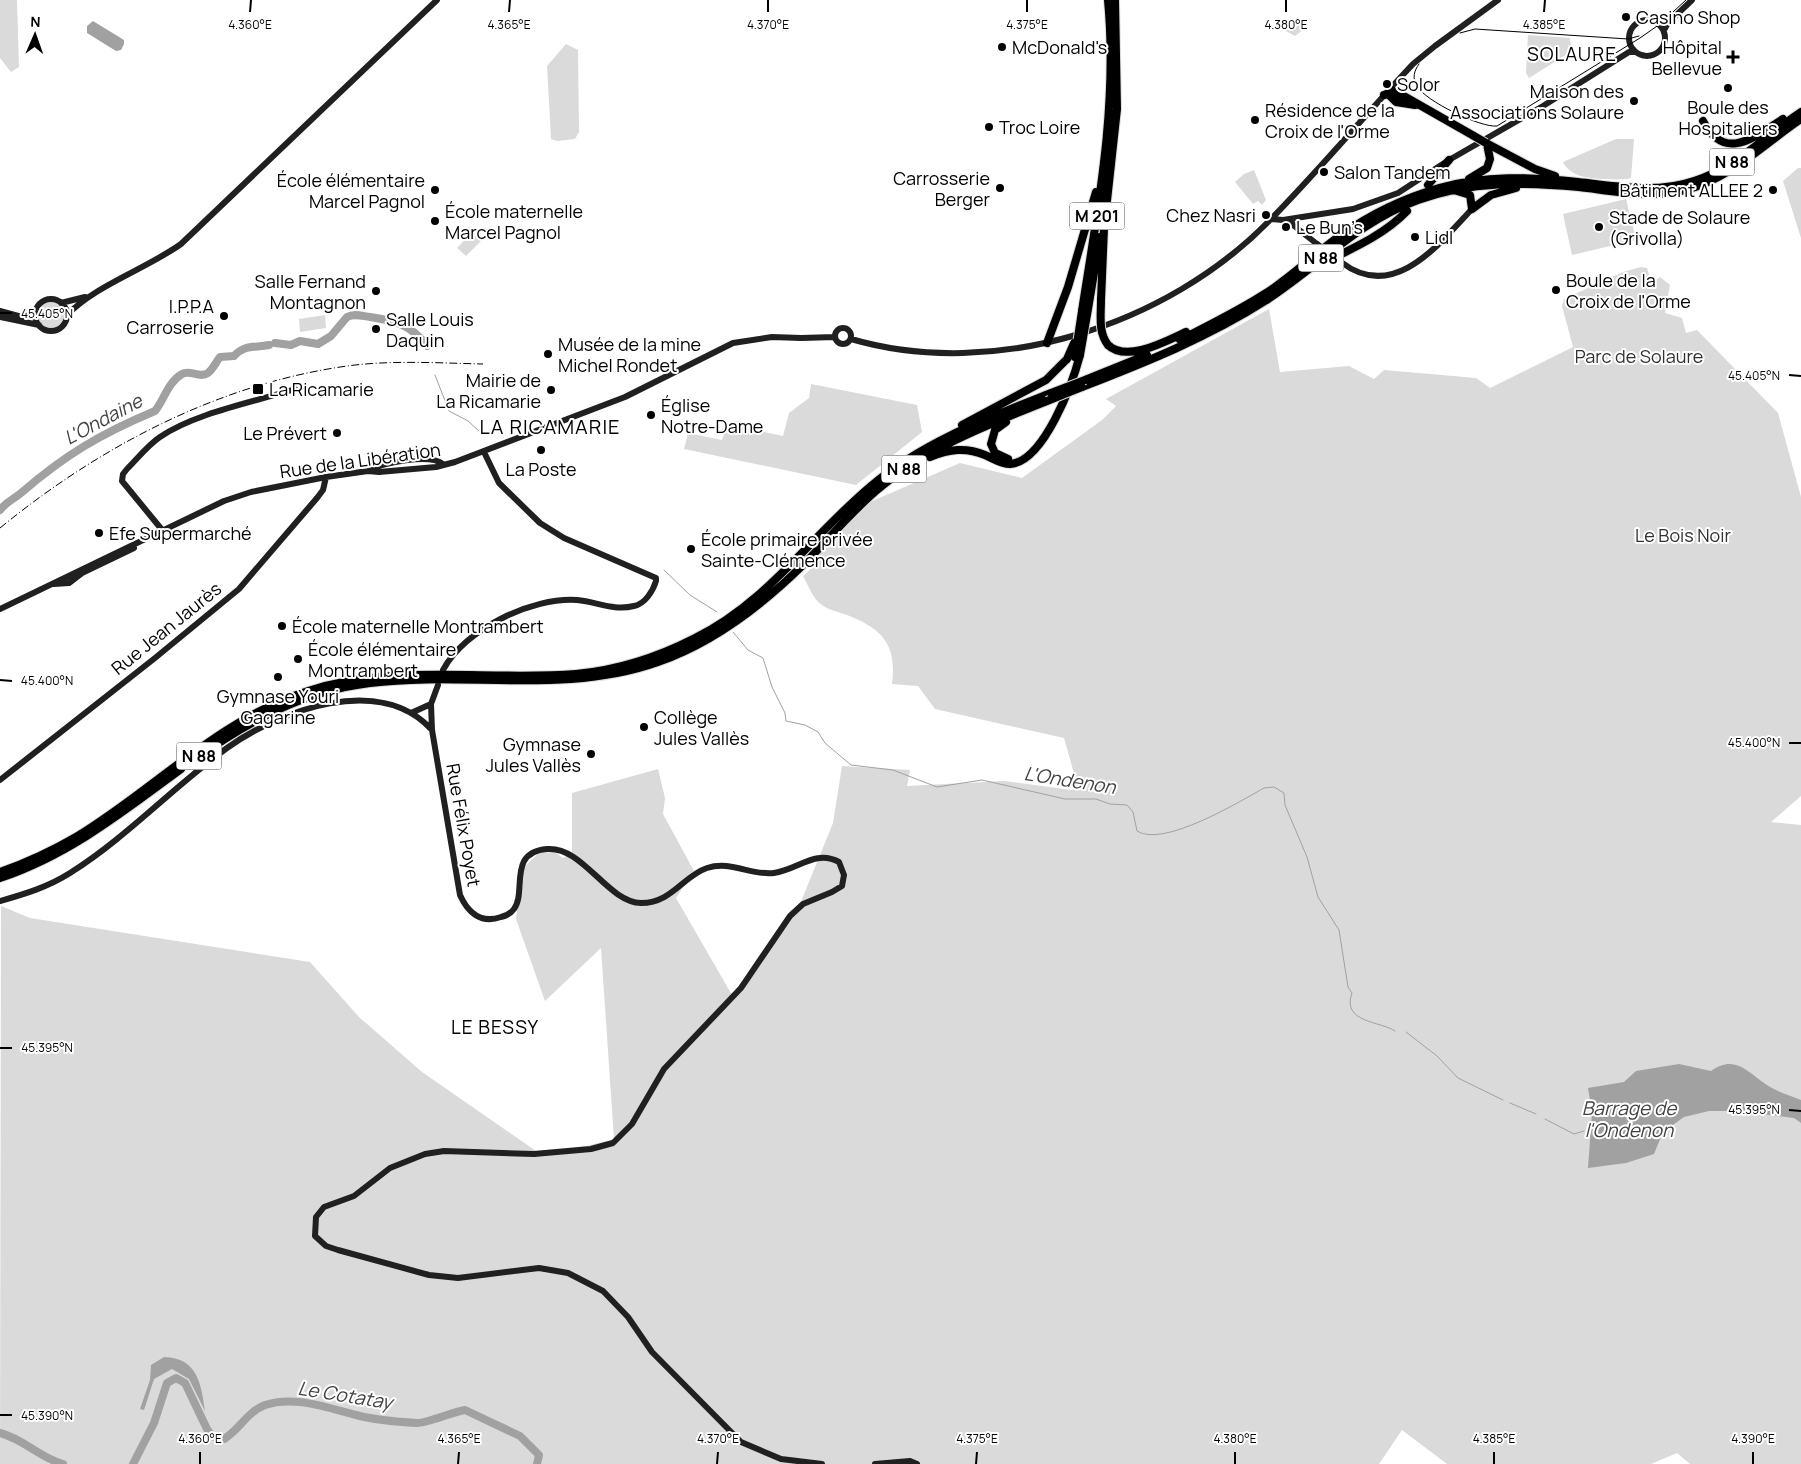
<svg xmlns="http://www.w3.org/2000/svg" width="1801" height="1464" font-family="Manrope,sans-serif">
<rect width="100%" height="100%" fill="#fff"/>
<path fill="#dadada" d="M 0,0 L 17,0 L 19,67 L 11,72 L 0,58 Z
M 1306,20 L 1308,26 L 1295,36 L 1275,25 Z
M 1528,35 L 1570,38 L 1572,51 L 1529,78 L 1526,73 Z
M 566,44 L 578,50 L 579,132 L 575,139 L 557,141 L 551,139 L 547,66 Z
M 1616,139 L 1634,139 L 1631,178 C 1622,181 1586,179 1578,175 C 1572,173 1565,167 1563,162 Z
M 1798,168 L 1801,168 L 1801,238 L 1783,181 Z
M 1254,170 L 1266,200 L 1262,205 L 1258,201 L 1253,204 L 1235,182 L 1244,174 Z
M 1626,199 L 1636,240 L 1572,255 L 1563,214 Z
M 472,232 L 481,241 L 466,256 L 457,248 Z
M 1641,267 L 1647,268 L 1652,283 L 1660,277 L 1670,285 L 1665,313 L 1682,318 L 1686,333 L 1697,330 L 1778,413 L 1801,497 L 1801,796 L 1771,822 L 1801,825 L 1801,1464 L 1690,1464 L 1677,1453 L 1651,1464 L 1447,1464 L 1402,1430 L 1379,1464 L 0,1464 L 1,906 L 30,918 L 310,962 L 359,1017 L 422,1072 L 536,1151 L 586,1146 L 614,1139 L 601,948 L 545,1001 L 516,919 L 522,869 L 539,853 L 555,852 L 563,858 L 572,852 L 572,793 L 658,769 L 665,798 L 663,814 L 694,871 L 676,898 L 732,995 L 800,904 L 833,823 L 842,766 L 910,770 L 907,786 L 1004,781 L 1072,790 L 1077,784 L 1064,738 L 935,709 L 918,686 L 892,684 C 897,645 883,629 847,615 C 839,612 828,610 822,605 C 813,599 808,585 803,576 L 814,566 L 797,553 L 840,524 L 831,519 L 960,463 L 1022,478 L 1102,420 L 1116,406 L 1106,399 L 1269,309 L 1280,372 L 1349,366 L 1374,379 L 1384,370 L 1476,378 L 1490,388 L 1573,347 L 1562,306 L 1564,299 L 1623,272 Z
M38 315a13 13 0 1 1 26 0a13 13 0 1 1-26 0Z
M 325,315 L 326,328 L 300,332 L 299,319 Z
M 811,384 L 917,405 L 922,432 L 856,485 L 684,449 L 688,433 L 722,440 L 728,424 L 783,436 L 789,413 L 809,398 Z"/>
<path fill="#a1a1a1" d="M 93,21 L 124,40 L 124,44 L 121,50 L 116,51 L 87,33 L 87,26 Z
M 1679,1064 L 1711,1071 C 1737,1052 1750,1076 1772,1088 C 1781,1093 1791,1096 1801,1100 L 1801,1123 L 1794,1118 L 1738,1111 L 1709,1111 L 1684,1117 L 1663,1132 L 1654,1154 L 1626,1163 L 1588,1168 L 1592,1112 L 1588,1088 L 1624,1082 L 1636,1071 Z
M 164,1357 C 198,1358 201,1384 205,1411 L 189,1379 L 172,1369 L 154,1379 L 144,1410 L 140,1409 L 150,1380 L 151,1365 Z"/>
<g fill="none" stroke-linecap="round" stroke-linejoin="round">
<path stroke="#a1a1a1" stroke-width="1" d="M 435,375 L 449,411 L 468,421 L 480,432
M 664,570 L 690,595 L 717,612
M 733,632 L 748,650 L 763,658 L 772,687 L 785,713 L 786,721 L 805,725 L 818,732 L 825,743 L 851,765 L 893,770 L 937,787 L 982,780 L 1065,799 L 1096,799 L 1110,804 L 1127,805 L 1133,812 L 1137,831 C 1163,848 1239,802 1264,788 L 1274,787 L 1284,793 L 1285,805 L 1307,857 L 1318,897 L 1339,930 L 1348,987 L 1352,993 C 1341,1023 1381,1021 1395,1031
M 1406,1032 L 1437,1056 L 1458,1078 L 1503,1100
M 1510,1103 L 1536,1114
M 1545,1119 L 1574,1134 L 1584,1131"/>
<path stroke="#a1a1a1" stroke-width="8" d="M 275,343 L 291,345 L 300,341 L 318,344 L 331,336 L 347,317 C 354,313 362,316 370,317 C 396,321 410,324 427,346
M 0,510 C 6,502 14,499 21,493 C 65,455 100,434 155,411 C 164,400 168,382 182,374 C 190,369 199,379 208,373 C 213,369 216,362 220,357 L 234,356 C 245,344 255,348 269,345
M 0,1433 C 24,1439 40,1458 63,1464
M 133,1464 L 154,1423 L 167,1383 L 176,1378 L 185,1383 L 207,1429 L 212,1436 L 224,1439 C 240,1429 247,1412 265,1405 C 294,1395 328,1408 356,1415 C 375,1420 398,1422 417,1423 C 428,1423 452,1412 465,1410 L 520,1436 L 539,1455 L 537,1464"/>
<defs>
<path id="highway" d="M 1392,90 L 1390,96 L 1396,102 L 1415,105
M 1384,95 L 1392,93 L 1402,95 L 1474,136
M 1703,121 C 1725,163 1754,137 1783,119
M 1486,143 L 1535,169 L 1555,176
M 1469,179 L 1487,168 L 1490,159 L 1487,144
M 1428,185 L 1449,160
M 1457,191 L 1470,195 L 1472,209
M 1472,209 L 1491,195 L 1516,188
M 1319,265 C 1349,250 1383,236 1407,211
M 1101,300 L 1104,228 L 1117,109 L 1115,0
M 1088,309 L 1100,237
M 1082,311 C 1098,208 1118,105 1108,0
M 1180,340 C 1208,326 1236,312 1263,295 C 1291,278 1314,254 1341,235 C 1371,214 1404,198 1439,188 C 1485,175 1531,177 1578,182 C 1617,186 1656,194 1694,181 C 1735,169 1766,135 1801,112
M 1047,343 L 1068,287 L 1096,192
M 1108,345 C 1127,363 1166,341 1186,332
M 1085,380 L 1147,355
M 1082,387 C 1144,363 1209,337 1265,301 C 1318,267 1357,222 1418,200 C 1471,181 1524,182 1579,187 C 1614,191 1652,199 1686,190 C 1731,178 1764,144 1801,119
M 1006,422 L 995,430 L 991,444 L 995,453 L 1008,459
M 962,425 L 1046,380 L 1067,359
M 930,457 C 949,449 966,447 985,455 C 994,459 1001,464 1010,464 C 1044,462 1073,382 1080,355
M 191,762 C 245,723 302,691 370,683 C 466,671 565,695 658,662 C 713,643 761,606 802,566 C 827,541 850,513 877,490 C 927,448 987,425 1047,401
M 0,872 C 26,863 52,851 76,837 C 154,790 219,719 308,691 C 395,663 486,681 576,674 C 618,670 658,657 695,638 C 767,603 811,536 871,486 C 923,442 988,418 1051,393
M 0,878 C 69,855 124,811 181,769"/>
</defs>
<use href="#highway" stroke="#dbdbdb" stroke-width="10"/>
<path stroke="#202020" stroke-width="6" d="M1629 38a18 18 0 1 1 36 0a18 18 0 1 1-36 0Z
M 1664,30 L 1668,23 L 1692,0
M 1272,219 L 1283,220 L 1353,209 L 1398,193 L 1449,160 L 1543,106 L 1629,52 L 1635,52
M 1291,219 L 1293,225 L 1317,244
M 1341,262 C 1394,303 1439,244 1472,209
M35 315a16 16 0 1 1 32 0a16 16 0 1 1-32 0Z
M 61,303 L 85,297
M 0,311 L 22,317 L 36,309
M 67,315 C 96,285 146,269 181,244 L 437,0
M 0,317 L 39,325
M835 336a8 8 0 1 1 16 0a8 8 0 1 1-16 0Z
M 851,339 C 995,381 1167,326 1270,220 C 1319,170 1365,115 1413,64 L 1435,46 L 1498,0
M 368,471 C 382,463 429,453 443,464
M 163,531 L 122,481 L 123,474 L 127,469 C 137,459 148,445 160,437 C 195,413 254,402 295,389
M 54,584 L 69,583 L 82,573 L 134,548
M 0,609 L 224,501 L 251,492 L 326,477 L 368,471 L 379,472 L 436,467 L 455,462 L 625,397 L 733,343 L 772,337 L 801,338 L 835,337
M 443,670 C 465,629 532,597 577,600 C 598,602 613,611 634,606 C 645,604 653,591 656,581 L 656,578 L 564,538 L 540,523 L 499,483 L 484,452
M 438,685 L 431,704 L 432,730 L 460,895 C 468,913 481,924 501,917 C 506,916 511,913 514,909 C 527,892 507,852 547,849 C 583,846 607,902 641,903 C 672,903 683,876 707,868 C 731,860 751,876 774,873 C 798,870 815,849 839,862 L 844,875 L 842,886 L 832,892 L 803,904 L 790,916 L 741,988 L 664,1069 L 632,1124 L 613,1143 L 591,1149 L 534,1154 L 444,1151 L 425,1154 L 390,1168 L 354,1196 L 324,1207 L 316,1217 L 315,1236 L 326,1246 L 338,1250 L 429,1275 L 458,1278 L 539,1268 L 568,1273 L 603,1291 L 628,1317 L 652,1352 L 741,1442 L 781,1459 L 822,1464
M 411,713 L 431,704
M 0,780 L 155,658 L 239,589 L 317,498 L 323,490 L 326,477
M 0,901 C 25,894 48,887 70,873 C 127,837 173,787 227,748 C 280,710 380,673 432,730
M 875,1464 L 910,1461 L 917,1464"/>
<use href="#highway" stroke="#000" stroke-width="8"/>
<path stroke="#000" stroke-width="1" d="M 1460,33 L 1475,29 L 1628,39 L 1639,36
M 1419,64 C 1414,71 1412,78 1417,86 C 1425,101 1481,128 1497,126 L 1640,38 L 1660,24 L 1686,0"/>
<path stroke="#000" stroke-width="1" stroke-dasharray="8 2.5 1 2.5" stroke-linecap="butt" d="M 0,528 C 99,447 218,384 347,366 C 391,360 438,363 483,364"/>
<defs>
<path id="highway-bridge" d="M 1474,136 L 1486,143
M 1101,300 C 1101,316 1098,332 1108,345
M 1080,355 L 1088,309
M 1075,357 L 1082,311
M 1067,359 L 1074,343
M 1051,393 L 1085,380
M 1047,401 L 1082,387"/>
</defs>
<use href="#highway-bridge" stroke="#dbdbdb" stroke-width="10" stroke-linecap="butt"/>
<path stroke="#202020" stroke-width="6" d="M 1317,244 L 1341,262"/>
<use href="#highway-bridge" stroke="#000" stroke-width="8"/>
</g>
<path fill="none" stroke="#000" stroke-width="2" d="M 250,12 L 251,0M 509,12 L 510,0M 768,12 L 768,0M 1027,12 L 1027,0M 1286,12 L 1286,0M 1544,12 L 1545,0M 0,313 L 12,313M 1789,375 L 1801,376M 0,680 L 12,681M 1789,743 L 1801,743M 0,1048 L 12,1048M 1789,1110 L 1801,1111M 0,1415 L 12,1415M 200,1464 L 200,1452M 458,1464 L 459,1452M 717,1464 L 718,1452M 976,1464 L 977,1452M 1235,1464 L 1235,1452M 1494,1464 L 1494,1452M 1753,1464 L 1753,1452"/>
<g fill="#000" stroke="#fff" stroke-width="2">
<circle cx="1626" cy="17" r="5"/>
<circle cx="1002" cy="47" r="5"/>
<path d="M1730.5 49.5h5v5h5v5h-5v5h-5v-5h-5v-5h5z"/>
<circle cx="1387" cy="84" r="5"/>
<circle cx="1728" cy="88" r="5"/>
<circle cx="1634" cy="101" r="5"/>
<circle cx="1255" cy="120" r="5"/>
<circle cx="989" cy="127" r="5"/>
<circle cx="1324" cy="172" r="5"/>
<circle cx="1000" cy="188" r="5"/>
<circle cx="435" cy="190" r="5"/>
<circle cx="1773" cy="190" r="5"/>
<circle cx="1266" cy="215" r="5"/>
<circle cx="435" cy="221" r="5"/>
<circle cx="1286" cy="227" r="5"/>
<circle cx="1599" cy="227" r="5"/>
<circle cx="1415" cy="237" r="5"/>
<circle cx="1556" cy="290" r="5"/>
<circle cx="376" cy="291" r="5"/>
<circle cx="224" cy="316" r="5"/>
<circle cx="376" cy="329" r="5"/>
<circle cx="548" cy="354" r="5"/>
<rect x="252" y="383" width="12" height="12" rx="2.5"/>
<circle cx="551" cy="390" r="5"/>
<circle cx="651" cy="415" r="5"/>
<circle cx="337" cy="433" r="5"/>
<circle cx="541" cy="450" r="5"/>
<circle cx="99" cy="533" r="5"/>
<circle cx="691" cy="549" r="5"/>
<circle cx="282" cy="626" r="5"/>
<circle cx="298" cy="659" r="5"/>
<circle cx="278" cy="677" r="5"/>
<circle cx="644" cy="727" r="5"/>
<circle cx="591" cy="754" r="5"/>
</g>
<g text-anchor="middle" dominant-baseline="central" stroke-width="4" stroke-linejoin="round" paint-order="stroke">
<g fill="#fff" stroke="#4c4c4c" stroke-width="1">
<rect x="1709.5" y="148.5" width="45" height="27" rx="4"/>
<rect x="1069.5" y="202.5" width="55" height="27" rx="4"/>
<rect x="1298.5" y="244.5" width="45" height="27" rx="4"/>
<rect x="881.5" y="455.5" width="45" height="27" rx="4"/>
<rect x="176.5" y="742.5" width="45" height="27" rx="4"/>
</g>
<g font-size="16" font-weight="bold" fill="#000">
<text x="1732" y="162">N 88</text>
<text x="1097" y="216">M 201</text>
<text x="1321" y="258">N 88</text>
<text x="904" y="469">N 88</text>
<text x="199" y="756">N 88</text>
</g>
<g font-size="18" fill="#000" stroke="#fff" text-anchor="start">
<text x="1636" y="17">Casino Shop</text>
<text x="1012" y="47">McDonald's</text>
<text x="1722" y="47" text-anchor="end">Hôpital<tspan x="1722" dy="21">Bellevue</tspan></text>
<text x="1397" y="84">Solor</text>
<text x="1624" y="91" text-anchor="end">Maison des<tspan x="1624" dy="21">Associations Solaure</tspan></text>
<text x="1728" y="107" text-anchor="middle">Boule des<tspan x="1728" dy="21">Hospitaliers</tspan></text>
<text x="1265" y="110">Résidence de la<tspan x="1265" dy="21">Croix de l'Orme</tspan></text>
<text x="999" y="127">Troc Loire</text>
<text x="1334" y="172">Salon Tandem</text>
<text x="990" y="178" text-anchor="end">Carrosserie<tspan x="990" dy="21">Berger</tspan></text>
<text x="425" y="180" text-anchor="end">École élémentaire<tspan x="425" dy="21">Marcel Pagnol</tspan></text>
<text x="1763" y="190" text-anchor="end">Bâtiment ALLEE 2</text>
<text x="445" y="211">École maternelle<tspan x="445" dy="21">Marcel Pagnol</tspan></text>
<text x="1256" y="215" text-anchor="end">Chez Nasri</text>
<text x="1609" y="217">Stade de Solaure<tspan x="1609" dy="21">(Grivolla)</tspan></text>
<text x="1296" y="227">Le Bun’s</text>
<text x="1425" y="237">Lidl</text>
<text x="1566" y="280">Boule de la<tspan x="1566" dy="21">Croix de l'Orme</tspan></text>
<text x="366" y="281" text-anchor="end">Salle Fernand<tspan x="366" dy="21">Montagnon</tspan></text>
<text x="214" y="306" text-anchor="end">I.P.P.A<tspan x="214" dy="21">Carroserie</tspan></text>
<text x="386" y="319">Salle Louis<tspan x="386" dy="21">Daquin</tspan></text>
<text x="558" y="344">Musée de la mine<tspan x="558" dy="21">Michel Rondet</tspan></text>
<text x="541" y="380" text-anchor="end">Mairie de<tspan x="541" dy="21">La Ricamarie</tspan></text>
<text x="269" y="389">La Ricamarie</text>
<text x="661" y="405">Église<tspan x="661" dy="21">Notre-Dame</tspan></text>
<text x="327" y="433" text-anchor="end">Le Prévert</text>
<text x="541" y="469" text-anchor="middle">La Poste</text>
<text x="109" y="533">Efe Supermarché</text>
<text x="701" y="539">École primaire privée<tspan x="701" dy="21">Sainte-Clémence</tspan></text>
<text x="292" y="626">École maternelle Montrambert</text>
<text x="308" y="649">École élémentaire<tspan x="308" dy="21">Montrambert</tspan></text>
<text x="278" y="696" text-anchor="middle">Gymnase Youri<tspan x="278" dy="21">Gagarine</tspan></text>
<text x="654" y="717">Collège<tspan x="654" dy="21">Jules Vallès</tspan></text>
<text x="581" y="744" text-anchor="end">Gymnase<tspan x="581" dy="21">Jules Vallès</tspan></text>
</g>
<g font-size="18" fill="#313131" stroke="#fff">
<text x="1639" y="356">Parc de Solaure</text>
<text x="1683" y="535">Le Bois Noir</text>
</g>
<g font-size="18" fill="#000" stroke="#fff">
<text transform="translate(360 460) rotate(-8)">Rue de la Libération</text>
<text transform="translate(166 628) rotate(-39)">Rue Jean Jaurès</text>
<text transform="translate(464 825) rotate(80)">Rue Félix Poyet</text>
</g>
<g font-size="19" letter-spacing="1" fill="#000" stroke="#fff">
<text x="1572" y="54">SOLAURE</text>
<text x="495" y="1027">LE BESSY</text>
</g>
<g font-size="19" font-style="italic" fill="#424242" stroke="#fff">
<text transform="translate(103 419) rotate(-28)">L'Ondaine</text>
<text transform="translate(1070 780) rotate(9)">L'Ondenon</text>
<text x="1629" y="1108">Barrage de<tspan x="1629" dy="22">l'Ondenon</tspan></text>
<text transform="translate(345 1395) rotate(9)">Le Cotatay</text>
</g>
<g font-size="20" letter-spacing="1" fill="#000" stroke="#fff">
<text x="550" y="426">LA RICAMARIE</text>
</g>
</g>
<g font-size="12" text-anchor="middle" fill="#000" stroke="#fff" stroke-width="4" stroke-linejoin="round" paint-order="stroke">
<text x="250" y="29">4.360°E</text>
<text x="509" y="29">4.365°E</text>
<text x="768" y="29">4.370°E</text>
<text x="1027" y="29">4.375°E</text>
<text x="1286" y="29">4.380°E</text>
<text x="1544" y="29">4.385°E</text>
<text x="47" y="318">45.405°N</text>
<text x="1754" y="380">45.405°N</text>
<text x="47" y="685">45.400°N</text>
<text x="1754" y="747">45.400°N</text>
<text x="47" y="1052">45.395°N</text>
<text x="1754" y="1114">45.395°N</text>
<text x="47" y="1420">45.390°N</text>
<text x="200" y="1443">4.360°E</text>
<text x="459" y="1443">4.365°E</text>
<text x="718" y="1443">4.370°E</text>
<text x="977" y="1443">4.375°E</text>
<text x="1235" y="1443">4.380°E</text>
<text x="1494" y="1443">4.385°E</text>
<text x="1753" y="1443">4.390°E</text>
</g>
<g transform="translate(35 35) rotate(2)" stroke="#ffffff" stroke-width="4" paint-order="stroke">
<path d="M0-4L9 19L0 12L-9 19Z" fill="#000000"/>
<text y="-8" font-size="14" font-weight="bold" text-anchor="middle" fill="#000000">N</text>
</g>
</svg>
